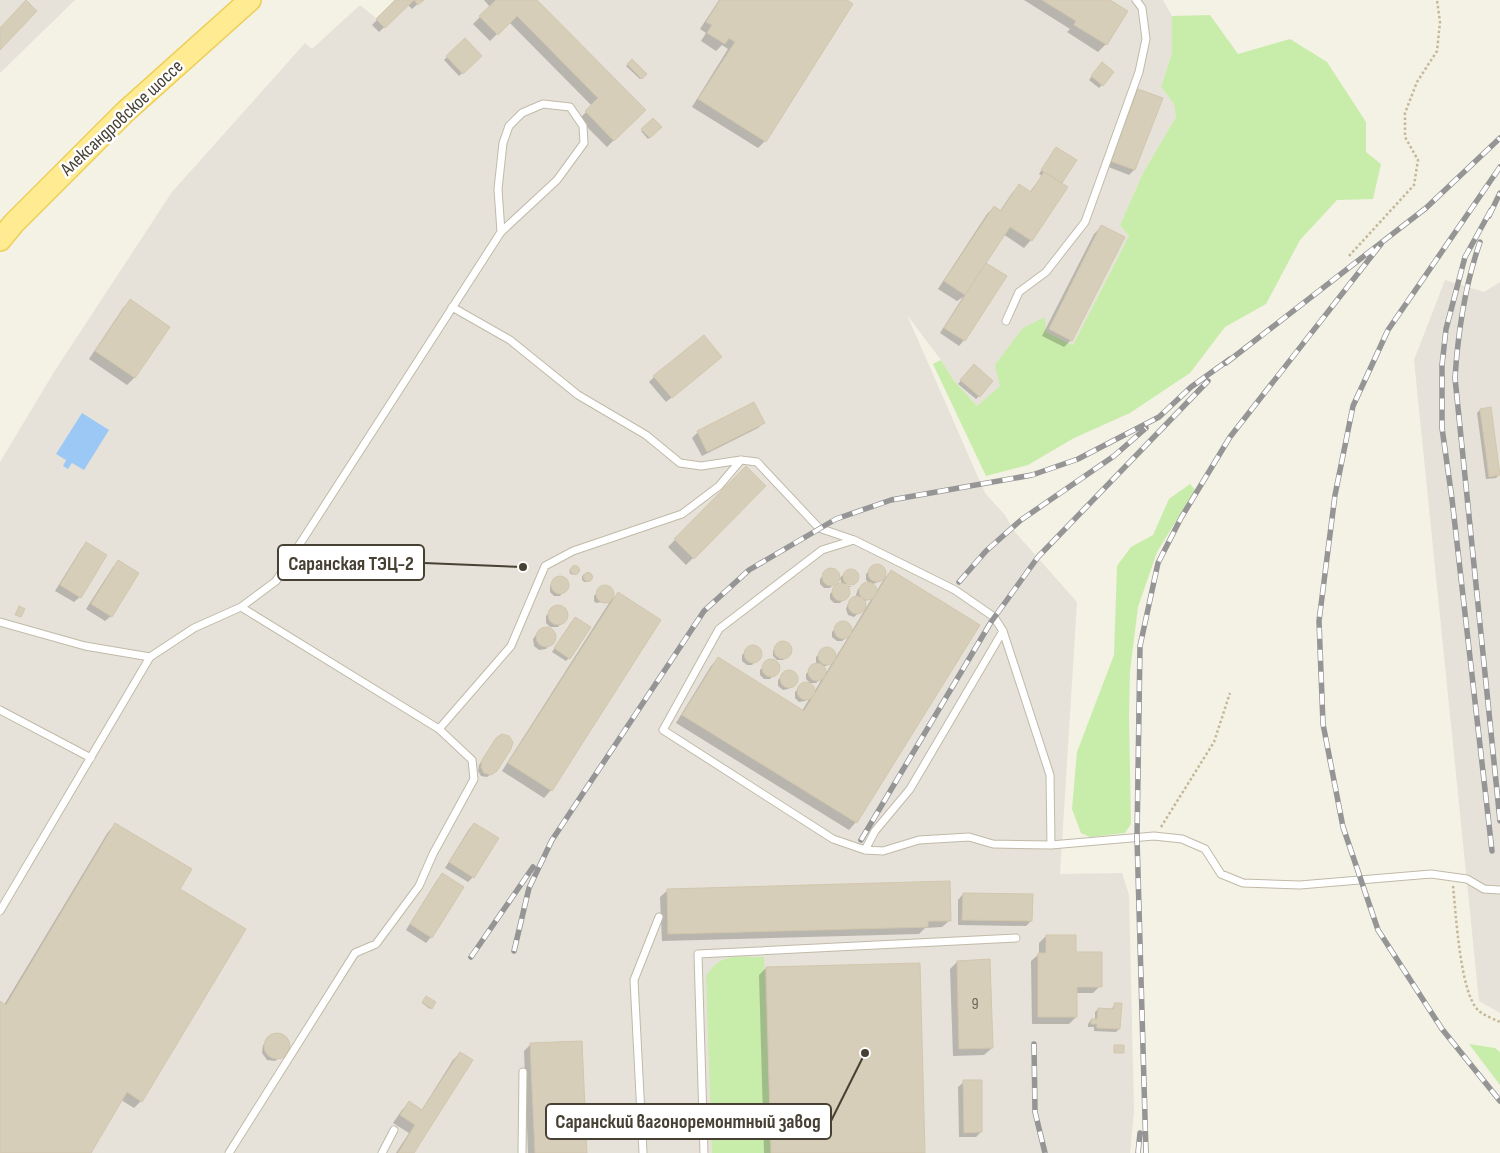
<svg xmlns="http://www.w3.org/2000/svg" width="1500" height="1153" font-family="'Sofia Sans Condensed',sans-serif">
<rect width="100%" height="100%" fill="#f4f1e5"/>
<path fill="#e6e2da" d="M 0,0 L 75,0 L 0,73 Z
M 395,0 L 1163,0 L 1172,16 L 1172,53 L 1161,87 L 1174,104 L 1176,117 L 1143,173 L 1120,225 L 1129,236 L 1073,345 L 1046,332 L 1001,386 L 977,406 L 954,381 L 941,360 L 907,315 L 985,493 L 1005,515 L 1014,531 L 1077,602 L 1060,874 L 1122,873 L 1129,895 L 1134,1111 L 1130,1153 L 0,1153 L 0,462 L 54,372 L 172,192 L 305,43 L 312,49 L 360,5 L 376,18 Z
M 1445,280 L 1484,292 L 1500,282 L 1500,1013 L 1479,1001 L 1414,360 Z"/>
<path fill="#c8ecaa" d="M 1210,15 L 1238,54 L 1290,39 L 1327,62 L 1366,122 L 1366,152 L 1381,164 L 1373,199 L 1337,200 L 1300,240 L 1266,304 L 1225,327 L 1190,373 L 1130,413 L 1074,438 L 1028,465 L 986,476 L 933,364 L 941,360 L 954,381 L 977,406 L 1000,386 L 995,365 L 1023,328 L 1045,317 L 1046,332 L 1073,345 L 1129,236 L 1120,225 L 1143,173 L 1176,117 L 1174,104 L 1161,87 L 1172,53 L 1172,16 Z
M 1190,484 L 1195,490 L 1157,552 L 1138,607 L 1130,671 L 1129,716 L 1131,824 L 1125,833 L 1090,837 L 1081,833 L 1072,809 L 1077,752 L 1114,655 L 1117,566 L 1131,547 L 1153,535 L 1169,499 Z
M 764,957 L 771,1153 L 712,1153 L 706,976 C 722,951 738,958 764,957 Z
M 1469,1044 L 1495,1048 L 1500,1052 L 1500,1085 Z"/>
<path fill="#9cc8f6" d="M 82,413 L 109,430 L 84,470 L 72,463 L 68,469 L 63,466 L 66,460 L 56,454 Z"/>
<path fill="#0003" fill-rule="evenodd" d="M 397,0 L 422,0 L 412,9 L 408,5 L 379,32 L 372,25 Z
M 484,0 L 536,0 L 644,110 L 607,147 L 579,119 L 592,106 L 509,22 L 490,41 L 473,24 L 490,7 Z
M 719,0 L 845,0 L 765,141 L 758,148 L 692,107 L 728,49 L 722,45 L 716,51 L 701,41 L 706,33 L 700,29 Z
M 1024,0 L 1107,0 L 1126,12 L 1106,44 L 1098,52 L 1067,32 L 1070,29 Z
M 465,39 L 480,56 L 459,76 L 444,60 Z
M 632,60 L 646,74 L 640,79 L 626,66 Z
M 1099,67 L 1102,85 L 1099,88 L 1089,80 Z
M 1138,90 L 1161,99 L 1134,170 L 1129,175 L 1106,166 L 1133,95 Z
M 653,120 L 660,127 L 648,139 L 641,131 Z
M 1053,152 L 1075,161 L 1060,184 L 1031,240 L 1024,248 L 1003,234 L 985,263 L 1005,277 L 964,340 L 959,346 L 940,333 L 963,297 L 957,301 L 938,289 L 987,214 L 994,207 L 1000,211 L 1012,193 L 1019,186 L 1029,193 L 1042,176 L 1039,174 Z
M 1101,227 L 1071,340 L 1064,347 L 1042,336 L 1094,234 Z
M 130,301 L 169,327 L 134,378 L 127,385 L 89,359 L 123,308 Z
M 715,362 L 666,402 L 649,382 L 654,377 Z
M 971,369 L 979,396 L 976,399 L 958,384 Z
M 754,404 L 763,423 L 758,428 L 702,456 L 692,438 L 698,432 Z
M 1480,410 L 1499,475 L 1496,478 L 1486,479 L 1477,413 Z
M 746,468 L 765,486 L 686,565 L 668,547 Z
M 86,544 L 80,597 L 74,602 L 55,591 L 81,549 Z
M 118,562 L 111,616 L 105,621 L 86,609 L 113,567 Z
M 874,566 L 879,566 L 883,570 L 884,575 L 876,583 L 872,584 L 876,592 L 884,579 L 891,571 L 856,822 L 849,830 L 676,723 L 711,666 L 718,659 L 802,711 L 811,696 L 805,701 L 799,702 L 795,698 L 795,692 L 803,684 L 808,684 L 812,688 L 813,694 L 823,677 L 816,683 L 810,683 L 806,679 L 806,674 L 814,666 L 819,665 L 816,663 L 816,657 L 824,649 L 829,649 L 834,653 L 834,660 L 849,636 L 842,641 L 837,641 L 832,637 L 832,632 L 840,623 L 846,623 L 850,627 L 850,634 L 872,598 L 863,602 L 865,605 L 862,610 L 854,617 L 848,615 L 846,609 L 848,604 L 857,598 L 856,595 L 858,589 L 869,583 L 866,580 L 866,574 ZM 833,660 L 834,660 L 824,676 L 824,669 L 821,667 L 826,666 Z
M569.5 571a3.5 3.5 0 1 1 7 0a3.5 3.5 0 1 1-7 0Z
M 833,570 L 838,574 L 838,580 L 830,588 L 824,588 L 820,584 L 820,579 L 828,571 Z
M 848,570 L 853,570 L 858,574 L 858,579 L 854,583 L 842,585 L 840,578 Z
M582 578a4 4 0 1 1 8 0a4 4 0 1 1-8 0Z
M 557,578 L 563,578 L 567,582 L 567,587 L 560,596 L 554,596 L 550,592 L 550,586 Z
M 838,586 L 852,586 L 846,588 L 848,595 L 840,603 L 834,603 L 830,599 L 830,594 Z
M 602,588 L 607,588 L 612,592 L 612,599 L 618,594 L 660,620 L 551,790 L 544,798 L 502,771 L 609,603 L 611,599 L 608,601 L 596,603 L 594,601 L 594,596 Z
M 560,607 L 565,611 L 566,618 L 558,627 L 550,627 L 546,623 L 546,616 L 554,608 Z
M 572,621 L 569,658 L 566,661 L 552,652 Z
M 548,628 L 554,633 L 554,639 L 546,649 L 539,650 L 534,646 L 533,639 L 540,629 Z
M 780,643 L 786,643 L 790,647 L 790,652 L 783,660 L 777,660 L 773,656 L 773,651 Z
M 750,647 L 756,647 L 760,651 L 760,656 L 752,665 L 747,665 L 742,661 L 742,655 Z
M 768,661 L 774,661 L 778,665 L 778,670 L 770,679 L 764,679 L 760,675 L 760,670 Z
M 786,672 L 792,672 L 796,676 L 796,681 L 788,689 L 783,690 L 778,686 L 778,680 Z
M 493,743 L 496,770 L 487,777 L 481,776 L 478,771 L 479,765 Z
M 474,824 L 473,877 L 468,882 L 445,868 L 469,829 Z
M 115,825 L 178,890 L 141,1101 L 134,1108 L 121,1100 L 89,1153 L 0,1153 L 0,1002 L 4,1005 L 108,832 Z
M 442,875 L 431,937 L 426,943 L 406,930 L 437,880 Z
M 668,890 L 950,920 L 942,927 L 925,928 L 919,934 L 662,941 L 660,897 Z
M 963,894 L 1031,921 L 1026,926 L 958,925 L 958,900 Z
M 1046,936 L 1074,953 L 1100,986 L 1093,993 L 1076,993 L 1076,1017 L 1069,1024 L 1032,1024 L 1031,961 L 1039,954 L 1039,943 Z
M 957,962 L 992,1048 L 984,1055 L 953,1056 L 950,969 Z
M 766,968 L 924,1153 L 764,1153 L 759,975 Z
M 425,998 L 431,1008 L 430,1009 L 422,1003 Z
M 1115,1004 L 1119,1029 L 1116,1032 L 1094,1031 L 1094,1027 L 1088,1027 L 1088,1024 L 1091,1020 L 1095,1021 L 1095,1012 L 1098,1009 L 1111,1010 Z
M 273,1035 L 284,1037 L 288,1045 L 286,1053 L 275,1061 L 267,1060 L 262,1053 L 263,1045 Z
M 531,1044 L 585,1153 L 528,1153 L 524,1051 Z
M 460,1053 L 413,1153 L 396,1153 L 409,1133 L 393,1123 L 402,1110 L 409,1103 L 421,1111 L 453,1060 Z
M 964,1082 L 981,1132 L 976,1137 L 959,1137 L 958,1087 Z"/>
<path fill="#d6ceb9" stroke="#d2c7ac" d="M 26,0 L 37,11 L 0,50 L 0,28 Z
M 395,0 L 424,0 L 418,5 L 414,0 L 385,28 L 376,19 Z
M 496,0 L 537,0 L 646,110 L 614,141 L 585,111 L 598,98 L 517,16 L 498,35 L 479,16 Z
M 720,0 L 847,0 L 853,4 L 766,142 L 698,99 L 735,42 L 729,38 L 725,44 L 707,33 L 712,25 L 706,22 Z
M 1042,0 L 1110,0 L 1128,11 L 1107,45 L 1074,25 L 1076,21 Z
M 465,38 L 482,56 L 463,74 L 446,56 Z
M 632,59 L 647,74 L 642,79 L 627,64 Z
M 1102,62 L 1114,72 L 1103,86 L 1091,76 Z
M 1138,89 L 1163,98 L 1135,170 L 1110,161 Z
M 653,118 L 662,127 L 650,138 L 641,129 Z
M 1056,147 L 1077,160 L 1062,183 L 1041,170 Z
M 1044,172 L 1068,187 L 1032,241 L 1010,227 L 965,295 L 944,281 L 994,206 L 1001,211 L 1019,184 L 1031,192 Z
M 1101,225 L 1125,237 L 1072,341 L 1049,329 Z
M 986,263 L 1007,276 L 965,341 L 944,328 Z
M 130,299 L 170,327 L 135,378 L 95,351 Z
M 704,335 L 722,357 L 672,398 L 653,376 Z
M 974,364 L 993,381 L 980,397 L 960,380 Z
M 754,402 L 765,423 L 707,452 L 697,431 Z
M 1491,407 L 1500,475 L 1489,477 L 1480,409 Z
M 746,466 L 766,486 L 694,559 L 674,539 Z
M 86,542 L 107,555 L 81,598 L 60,585 Z
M 118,560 L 139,573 L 112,617 L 91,604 Z
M868 573a9 9 0 1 1 18 0a9 9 0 1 1-18 0Z
M570.5 570a4.5 4.5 0 1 1 9 0a4.5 4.5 0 1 1-9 0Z
M822 577a9 9 0 1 1 18 0a9 9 0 1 1-18 0Z
M843 577a8 8 0 1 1 16 0a8 8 0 1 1-16 0Z
M 891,570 L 980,625 L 857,823 L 682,715 L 718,657 L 804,711 Z
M583.5 577a4.5 4.5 0 1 1 9 0a4.5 4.5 0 1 1-9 0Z
M551 585a9 9 0 1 1 18 0a9 9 0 1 1-18 0Z
M859 591a9 9 0 1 1 18 0a9 9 0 1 1-18 0Z
M832 592a9 9 0 1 1 18 0a9 9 0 1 1-18 0Z
M596 594a9 9 0 1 1 18 0a9 9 0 1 1-18 0Z
M 618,592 L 661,620 L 552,791 L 508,763 Z
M848 605a9 9 0 1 1 18 0a9 9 0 1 1-18 0Z
M548 615a10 10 0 1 1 20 0a10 10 0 1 1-20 0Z
M 19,606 L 25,609 L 21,617 L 15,615 Z
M 575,617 L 591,627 L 570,659 L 554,648 Z
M834 630a9 9 0 1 1 18 0a9 9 0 1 1-18 0Z
M536 637a10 10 0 1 1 20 0a10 10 0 1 1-20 0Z
M774 650a9 9 0 1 1 18 0a9 9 0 1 1-18 0Z
M744 654a9 9 0 1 1 18 0a9 9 0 1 1-18 0Z
M818 656a9 9 0 1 1 18 0a9 9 0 1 1-18 0Z
M762 668a9 9 0 1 1 18 0a9 9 0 1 1-18 0Z
M808 672a9 9 0 1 1 18 0a9 9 0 1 1-18 0Z
M780 679a9 9 0 1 1 18 0a9 9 0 1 1-18 0Z
M797 691a9 9 0 1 1 18 0a9 9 0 1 1-18 0Z
M 502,734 L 509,736 L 513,742 L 511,749 L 497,771 L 491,775 L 484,773 L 481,767 L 482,760 L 496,738 Z
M 115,823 L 192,869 L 180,889 L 246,929 L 142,1102 L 127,1092 L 91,1153 L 0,1153 L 0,1001 L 6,1005 Z
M 474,823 L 499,838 L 474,878 L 449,862 Z
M 442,873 L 464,887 L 432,938 L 410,924 Z
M 950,881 L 951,921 L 928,921 L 928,927 L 668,934 L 667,889 Z
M 963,893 L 1033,894 L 1032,921 L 962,920 Z
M 1046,935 L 1076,935 L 1076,952 L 1102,952 L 1102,987 L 1077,987 L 1077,1017 L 1038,1017 L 1038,953 L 1046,953 Z
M 990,959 L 993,1048 L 959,1049 L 957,961 Z
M 920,963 L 925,1153 L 771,1153 L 766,967 Z
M 426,996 L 436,1002 L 432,1009 L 422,1002 Z
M 1114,1003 L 1122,1003 L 1120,1029 L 1097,1028 L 1097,1024 L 1091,1024 L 1091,1019 L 1097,1019 L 1098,1008 L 1114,1009 Z
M264 1046a13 13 0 1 1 26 0a13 13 0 1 1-26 0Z
M 582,1041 L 587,1153 L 535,1153 L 530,1043 Z
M 1114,1045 L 1124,1045 L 1124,1053 L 1114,1053 Z
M 460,1052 L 473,1060 L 414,1153 L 398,1153 L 415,1125 L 400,1115 L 409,1101 L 422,1110 Z
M 963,1080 L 982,1080 L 982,1132 L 964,1133 Z"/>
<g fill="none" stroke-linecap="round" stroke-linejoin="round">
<defs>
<path id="lane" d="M 452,307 L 510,340 L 578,395 L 646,435 L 680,463 L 701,466 L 741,460 L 757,462 L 819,528 L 854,540 L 955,590 L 994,617 L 1003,631 L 1050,775 L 1051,845
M 1006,321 L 1019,292 L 1046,272 L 1085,222 L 1139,72 L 1146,39 L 1142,8 L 1136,0
M 854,540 L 822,550 L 719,629 L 663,730 L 833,839 L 865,850 L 883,851 L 919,840 L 969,837 L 993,844 L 1051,845 L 1154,836 L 1182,839 L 1205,849 L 1221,874 L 1243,883 L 1300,885 L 1431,874 L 1467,879 L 1484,889 L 1500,890
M 241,607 L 439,729 L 511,646 L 545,566 L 573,551 L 682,514 L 719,486 L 741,460
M 0,622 L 85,646 L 150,657
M 0,710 L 91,758
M 865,850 L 875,831 L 910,789 L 1003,631
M 0,911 L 150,657 L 194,628 L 241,607 L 276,581 L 501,232 L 557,180 L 584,143 L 583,126 L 570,107 L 543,104 L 522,113 L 509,126 L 503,143 L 498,189 L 501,232
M 229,1153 L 355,953 L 376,944 L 419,886 L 433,854 L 474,779 L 472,760 L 439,729
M 382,1153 L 394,1130
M 522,1153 L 523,1072
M 643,1153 L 634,980 L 659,917
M 704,1153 L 698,954 L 1016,938"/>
<path id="primary" d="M 0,240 L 14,223 L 125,112 L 250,0"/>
</defs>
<use href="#lane" stroke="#c0baa7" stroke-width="9"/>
<use href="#primary" stroke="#edcf59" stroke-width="24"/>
<path stroke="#c3b897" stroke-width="2.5" stroke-dasharray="2.5 2.5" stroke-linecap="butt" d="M 1349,256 L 1414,185 L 1418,160 L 1405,137 L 1405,113 L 1417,82 L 1437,51 L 1440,22 L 1437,0
M 1161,827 L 1214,742 L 1230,693
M 1453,886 C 1456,913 1460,995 1479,1011 C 1485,1016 1494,1019 1500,1022"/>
<use href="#lane" stroke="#fff" stroke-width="7"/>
<use href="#primary" stroke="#ffeb92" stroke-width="21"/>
<defs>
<path id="rail" d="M 1500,167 L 1388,330 L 1353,406 L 1335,495 L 1319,621 L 1323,724 L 1343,827 L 1378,930 L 1442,1029 L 1500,1101
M 1491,210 L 1465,257 L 1446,329 L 1442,365 L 1442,428 L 1452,499 L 1492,851
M 1489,216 L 1500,193
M 1480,242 C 1465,285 1458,332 1455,378 L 1500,821
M 1226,363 L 1426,208 L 1500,138
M 959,582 L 986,551 L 1021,520 L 1114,456 L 1146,428
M 861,840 L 991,622 L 1038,557 L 1208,381
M 514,951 L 529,888 L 552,840 L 704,611 L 749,570 L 836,519 L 891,500 L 1032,475 L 1078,459 L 1159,417 L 1191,387 L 1230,359
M 471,957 L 533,867
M 1034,1044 L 1035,1112 L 1045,1153
M 1138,1153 L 1140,1133
M 1146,1153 L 1137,838 L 1140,646 L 1158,563 L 1181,518 L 1230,437 L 1381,244"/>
</defs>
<use href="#rail" stroke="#959595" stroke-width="5.5"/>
<use href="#rail" stroke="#fff" stroke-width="4" stroke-dasharray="11" stroke-linecap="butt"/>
</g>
<g text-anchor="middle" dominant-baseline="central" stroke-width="5" stroke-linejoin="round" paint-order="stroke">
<g font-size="16" fill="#6b6455">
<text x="975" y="1004">9</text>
</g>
<g font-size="19" fill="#474134" stroke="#fff">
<text transform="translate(122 118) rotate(-43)">Александровское шоссе</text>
</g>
</g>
<path fill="none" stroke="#474134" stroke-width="2" d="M523 567L424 563M865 1053L831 1121"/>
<g fill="#474134" stroke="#fff" stroke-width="2">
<circle cx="523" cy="567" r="5"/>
<circle cx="865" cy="1053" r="5"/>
</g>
<g fill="#fff" stroke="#474134" stroke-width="2">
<rect x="278" y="545" width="146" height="35" rx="5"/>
<rect x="546" y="1104" width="285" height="35" rx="5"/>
</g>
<g font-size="20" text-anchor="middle" font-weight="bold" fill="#474134">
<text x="351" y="570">Саранская ТЭЦ-2</text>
<text x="688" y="1128">Саранский вагоноремонтный завод</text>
</g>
</svg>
